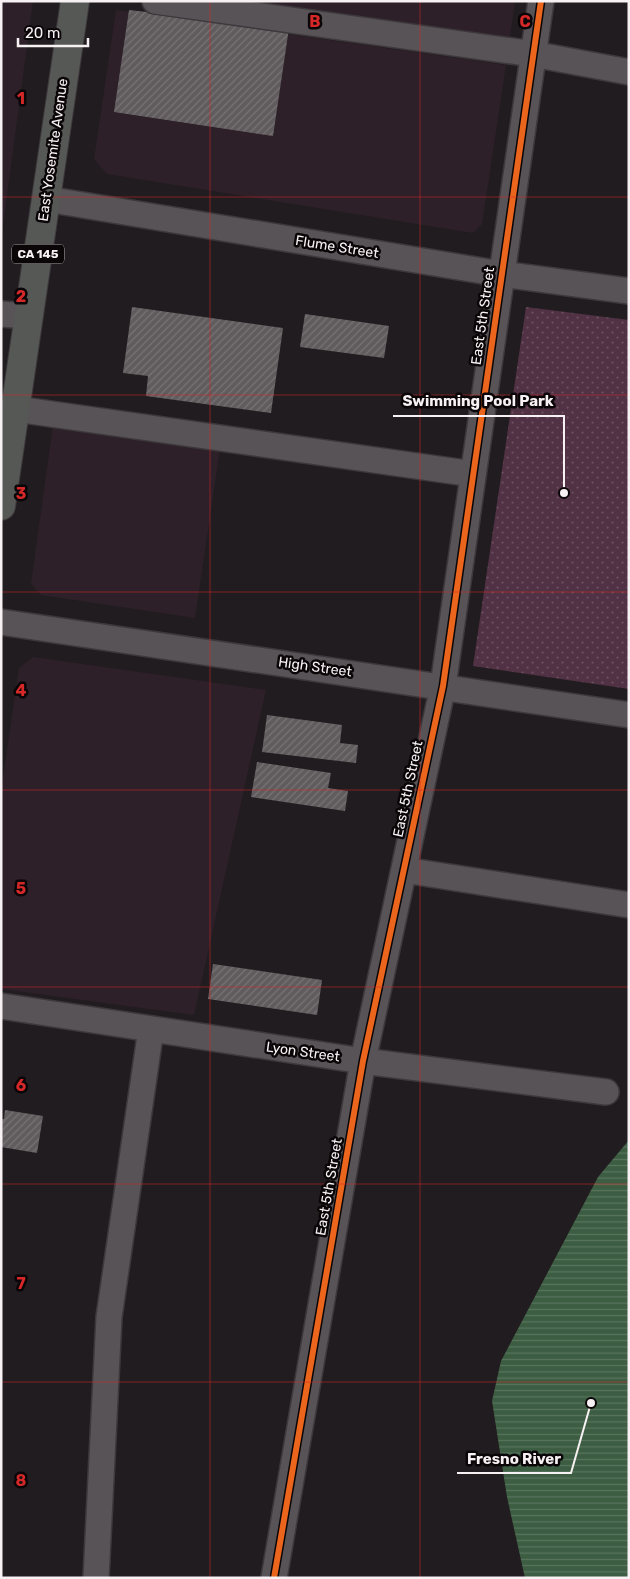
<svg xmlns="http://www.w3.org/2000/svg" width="630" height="1579" font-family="Rubik,sans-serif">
<defs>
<pattern id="park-dots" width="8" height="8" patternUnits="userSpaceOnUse" patternTransform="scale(1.25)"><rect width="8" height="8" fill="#513144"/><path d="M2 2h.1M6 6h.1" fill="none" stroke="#6b4f60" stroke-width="1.8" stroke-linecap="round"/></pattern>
<pattern id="water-rules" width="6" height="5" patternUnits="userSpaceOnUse" patternTransform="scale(1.25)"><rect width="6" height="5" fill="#3c5d42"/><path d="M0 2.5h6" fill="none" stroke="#59755e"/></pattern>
<pattern id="building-hatch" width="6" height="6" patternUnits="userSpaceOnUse" patternTransform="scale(1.25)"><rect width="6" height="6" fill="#605c5e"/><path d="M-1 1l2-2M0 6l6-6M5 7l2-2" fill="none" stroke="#787476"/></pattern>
</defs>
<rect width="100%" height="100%" fill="#211c1f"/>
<path fill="#2d2028" d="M 1,1 L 33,1 L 1,240 Z
M 205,1 L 515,1 L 509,44 Z
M 116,10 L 506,65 L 482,224 L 473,233 L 107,174 L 94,159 Z
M 53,425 L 220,449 L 195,618 L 41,595 L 31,584 Z
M 33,657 L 266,690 L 194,1015 L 1,989 L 1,791 L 19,668 Z"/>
<path fill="url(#park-dots)" d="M 526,307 L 629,320 L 629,689 L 473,666 Z"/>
<path fill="url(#water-rules)" d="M 629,1140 L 629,1578 L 525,1578 L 507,1497 L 492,1401 L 501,1361 L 598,1177 Z"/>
<path fill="url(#building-hatch)" d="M 129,10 L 289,28 L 273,136 L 114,112 Z
M 132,307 L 283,328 L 271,413 L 146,396 L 148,376 L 123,373 Z
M 305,314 L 389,326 L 384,358 L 300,347 Z
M 267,715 L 342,725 L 340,743 L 358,745 L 356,763 L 262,752 Z
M 257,762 L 331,773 L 328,788 L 348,791 L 345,811 L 251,797 Z
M 213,964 L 322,980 L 317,1015 L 208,999 Z
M 5,1110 L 43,1116 L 37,1153 L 1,1147 L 1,1119 L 4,1119 Z"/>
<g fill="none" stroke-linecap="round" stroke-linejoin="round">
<defs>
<path id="minor" d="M 155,1 L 533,54 L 629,72
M 46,199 L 501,274 L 629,291
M 1,314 L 29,316
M 16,409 L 473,474
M 1,622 L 629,715
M 404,870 L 629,905
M 1,1006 L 363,1061 L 606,1092
M 96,1578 L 109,1317 L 151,1029
M 274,1578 L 363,1061 L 443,686 L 541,1"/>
<path id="major" d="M 1,506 L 75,1"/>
</defs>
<use href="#minor" stroke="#3d383c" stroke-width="28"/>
<use href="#major" stroke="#3d383c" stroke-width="30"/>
<use href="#minor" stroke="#585356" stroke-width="25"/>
<use href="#major" stroke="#565855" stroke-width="28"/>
<defs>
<path id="cycleway" d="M 274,1578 L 363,1061 L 443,686 L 541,1"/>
</defs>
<use href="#cycleway" stroke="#0a0608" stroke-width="9"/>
<use href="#cycleway" stroke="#eb651d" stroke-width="6"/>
</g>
<path fill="none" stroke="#d62828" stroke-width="1" stroke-opacity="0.55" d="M 210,1 L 210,1578M 420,1 L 420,1578M 1,197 L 629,197M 1,395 L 629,395M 1,592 L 629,592M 1,790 L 629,790M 1,987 L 629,987M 1,1184 L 629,1184M 1,1382 L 629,1382"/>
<g text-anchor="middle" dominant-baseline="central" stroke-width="5" stroke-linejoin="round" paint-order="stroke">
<rect fill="#0a0608" stroke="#b0aaad" stroke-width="1" x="12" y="244.5" width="52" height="19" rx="4"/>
<g font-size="12" font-weight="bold" fill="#f7f1f4">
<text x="38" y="254">CA 145</text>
</g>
<g font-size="14" fill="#f7f1f4" stroke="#0a0608">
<text transform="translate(53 150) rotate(-82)">East Yosemite Avenue</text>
<text transform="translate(337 247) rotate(9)">Flume Street</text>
<text transform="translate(483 316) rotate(-82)">East 5th Street</text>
<text transform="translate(315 667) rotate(8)">High Street</text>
<text transform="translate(408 789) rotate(-78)">East 5th Street</text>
<text transform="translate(303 1052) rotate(8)">Lyon Street</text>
<text transform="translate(329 1187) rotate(-80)">East 5th Street</text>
</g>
</g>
<g font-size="16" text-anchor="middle" font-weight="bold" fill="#d62828" stroke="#0a0608" stroke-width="5" stroke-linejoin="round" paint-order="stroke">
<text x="315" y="27">B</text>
<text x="525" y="27">C</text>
<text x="21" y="104">1</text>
<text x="21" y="302">2</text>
<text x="21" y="499">3</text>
<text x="21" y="696">4</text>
<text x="21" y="894">5</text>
<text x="21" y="1091">6</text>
<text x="21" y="1289">7</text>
<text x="21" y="1486">8</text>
</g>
<path fill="none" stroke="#f7f1f4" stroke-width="2" d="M564 493L564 416H393M591 1403L571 1473H457"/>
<g fill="#f7f1f4" stroke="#0a0608" stroke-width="2">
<circle cx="564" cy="493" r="5"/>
<circle cx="591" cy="1403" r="5"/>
</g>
<g font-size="15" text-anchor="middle" font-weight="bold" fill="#f7f1f4" stroke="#0a0608" stroke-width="5" stroke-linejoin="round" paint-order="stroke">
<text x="478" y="406">Swimming Pool Park</text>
<text x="514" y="1464">Fresno River</text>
</g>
<rect width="630" height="1579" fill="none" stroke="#f7f1f4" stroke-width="5"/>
<path d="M18 38v8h70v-8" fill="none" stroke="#f7f1f4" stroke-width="2.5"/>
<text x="25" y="38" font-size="15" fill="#f7f1f4" stroke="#0a0608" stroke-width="4" paint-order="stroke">20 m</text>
</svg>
